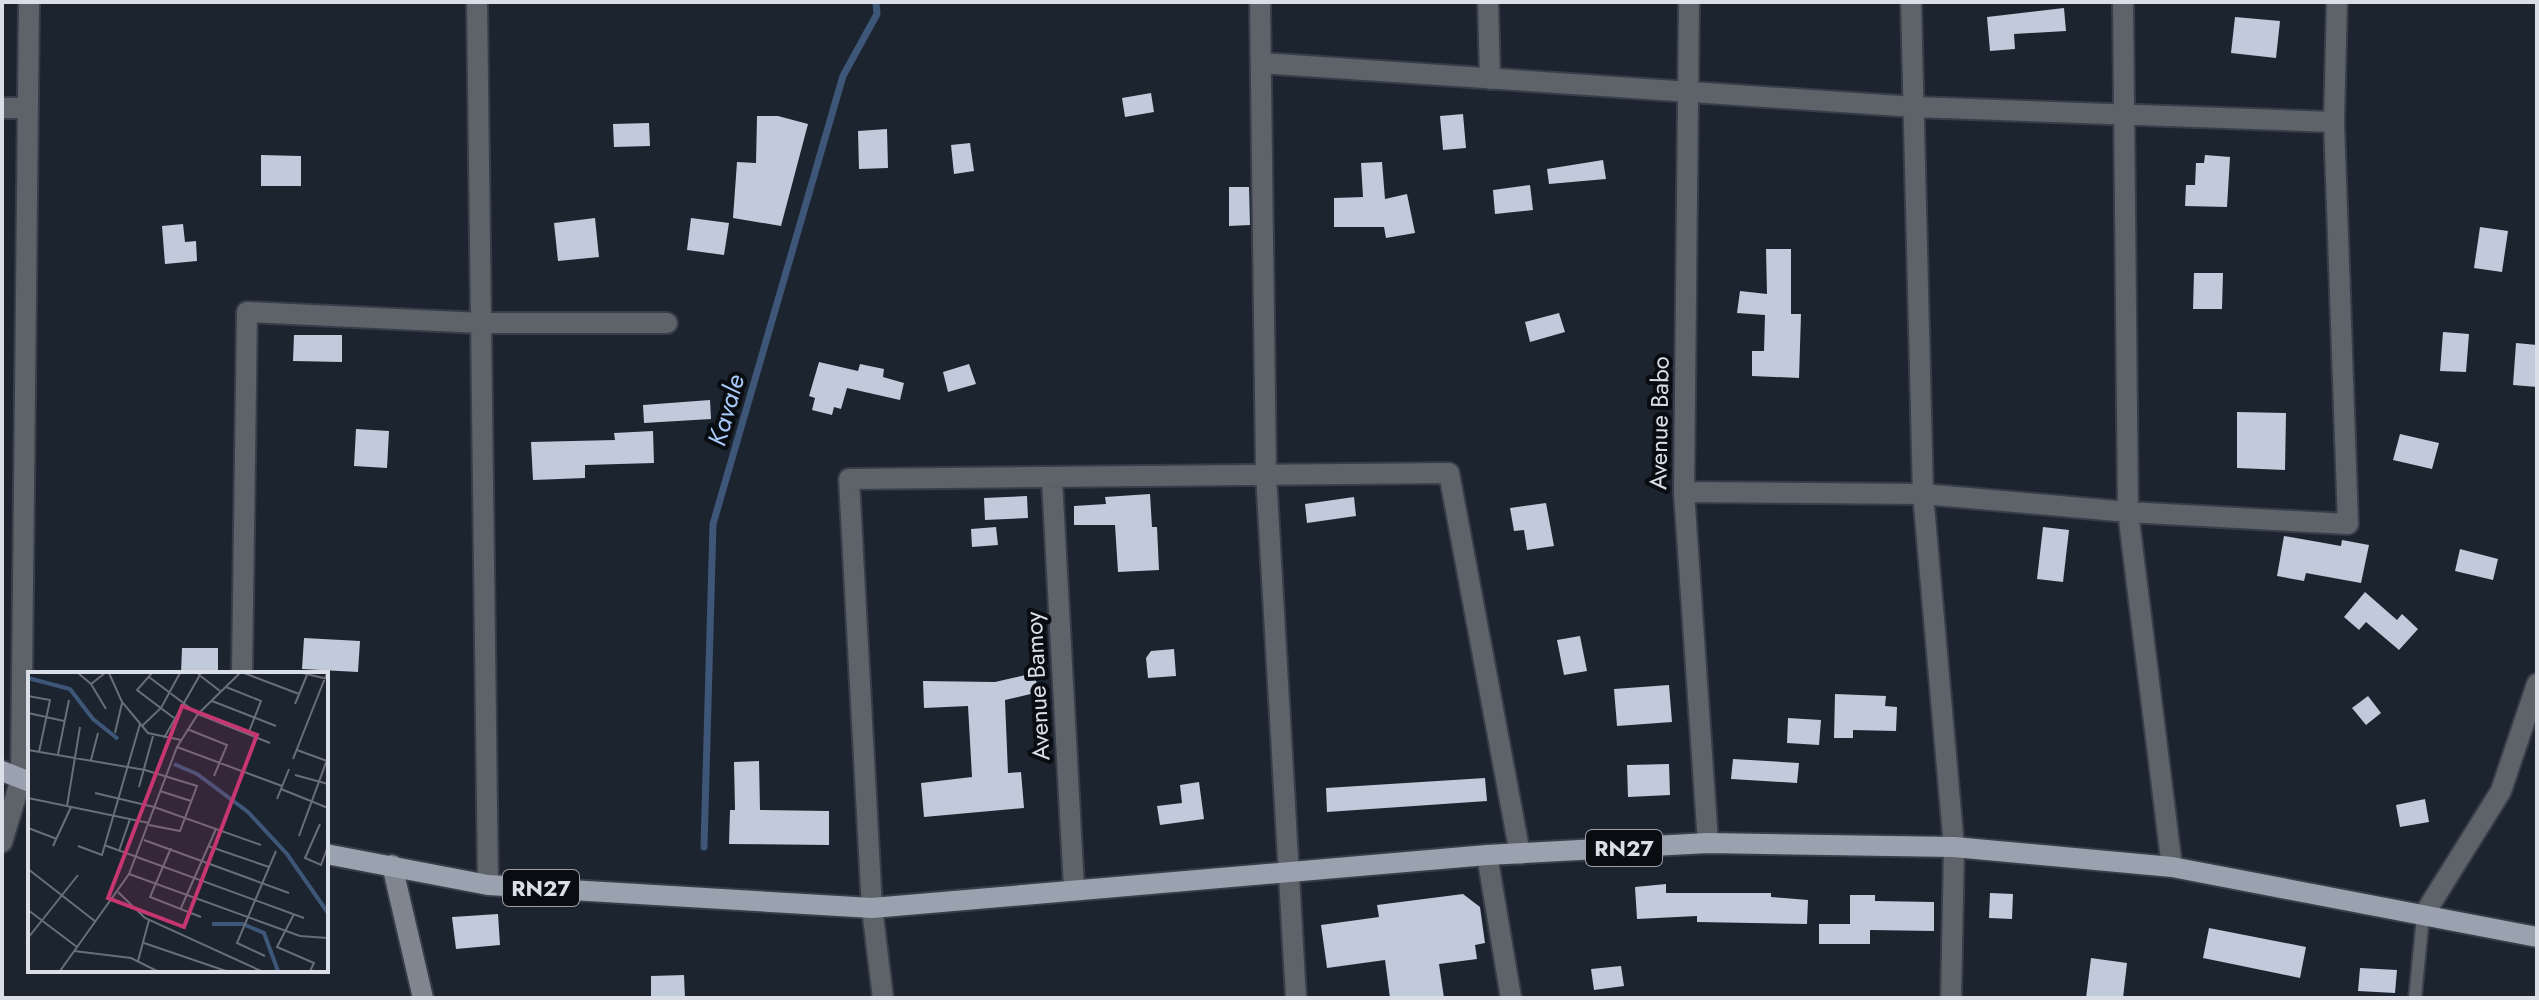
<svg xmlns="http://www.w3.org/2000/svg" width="2539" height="1000" font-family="Jost,sans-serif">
<rect width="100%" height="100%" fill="#1c242f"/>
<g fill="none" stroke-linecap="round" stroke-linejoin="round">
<path stroke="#3e5678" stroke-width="7" d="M 704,847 L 713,524 L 843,76 L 877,14 L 876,2"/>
</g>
<path fill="#c0cada" d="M 2064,8 L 2066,31 L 2014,34 L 2015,49 L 1990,51 L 1987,17 Z
M 2235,17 L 2280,21 L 2276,58 L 2231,53 Z
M 1151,93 L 1154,112 L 1125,117 L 1122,98 Z
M 1463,114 L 1466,148 L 1443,150 L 1440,116 Z
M 757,116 L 778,116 L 808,124 L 781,226 L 733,218 L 737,162 L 756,163 Z
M 649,123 L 650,146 L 614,147 L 613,124 Z
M 887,129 L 888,168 L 859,169 L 858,131 Z
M 970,143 L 974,171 L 954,174 L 951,145 Z
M 261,155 L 301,156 L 301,186 L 261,186 Z
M 2205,155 L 2230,157 L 2227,207 L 2185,206 L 2186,185 L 2195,185 L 2196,163 L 2204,163 Z
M 1603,160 L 1606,179 L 1549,184 L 1547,169 Z
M 1382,162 L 1385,199 L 1407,194 L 1415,233 L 1386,238 L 1384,227 L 1334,227 L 1334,198 L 1363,197 L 1361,163 Z
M 1530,185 L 1533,210 L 1495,214 L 1493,190 Z
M 1229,187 L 1249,187 L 1250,225 L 1229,226 Z
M 595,218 L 599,257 L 558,261 L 554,223 Z
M 691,218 L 729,223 L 724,255 L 687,250 Z
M 183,224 L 185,242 L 196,241 L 197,261 L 165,264 L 162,226 Z
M 2480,227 L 2508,231 L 2502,272 L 2474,268 Z
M 1766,249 L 1791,249 L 1791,314 L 1801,314 L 1799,378 L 1752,376 L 1752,351 L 1764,351 L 1765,315 L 1737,313 L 1740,291 L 1767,294 Z
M 2194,273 L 2223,273 L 2222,309 L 2193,309 Z
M 1559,313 L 1565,332 L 1530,342 L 1525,322 Z
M 2443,332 L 2469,334 L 2466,372 L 2440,371 Z
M 294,335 L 342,335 L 342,362 L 293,361 Z
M 2516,343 L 2537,345 L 2537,387 L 2513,385 Z
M 819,362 L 858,371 L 860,364 L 884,369 L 883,377 L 904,383 L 900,400 L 847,388 L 841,409 L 834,407 L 832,415 L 812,410 L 815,398 L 809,396 Z
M 969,364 L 976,384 L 948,392 L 943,372 Z
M 710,400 L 711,419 L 644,423 L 643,405 Z
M 2237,412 L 2286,413 L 2285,470 L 2237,468 Z
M 356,429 L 389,431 L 387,468 L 354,466 Z
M 653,431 L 654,463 L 585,465 L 585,478 L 533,480 L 531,442 L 615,440 L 614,433 Z
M 2400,434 L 2439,443 L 2432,469 L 2393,460 Z
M 1150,494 L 1152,527 L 1157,527 L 1159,570 L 1118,572 L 1115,525 L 1074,525 L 1074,506 L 1106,504 L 1105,497 Z
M 1027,496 L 1028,518 L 985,520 L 984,498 Z
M 1354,497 L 1356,516 L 1307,523 L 1305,504 Z
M 1546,503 L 1554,546 L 1527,550 L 1524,530 L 1514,531 L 1510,508 Z
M 996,527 L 998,545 L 972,547 L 971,529 Z
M 2043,527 L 2069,530 L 2063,582 L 2037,579 Z
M 2284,536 L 2341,546 L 2342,540 L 2369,545 L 2361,583 L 2306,573 L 2304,581 L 2277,576 Z
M 2460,549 L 2498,559 L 2493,580 L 2455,571 Z
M 2365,592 L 2397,620 L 2402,614 L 2418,629 L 2399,650 L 2366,622 L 2359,630 L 2344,617 Z
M 1580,636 L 1587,671 L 1564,675 L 1557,640 Z
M 304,638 L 360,641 L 358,672 L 302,669 Z
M 182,648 L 218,648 L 218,674 L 181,674 Z
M 1174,649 L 1176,676 L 1148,678 L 1146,658 L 1151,651 Z
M 1034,673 L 1039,692 L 1005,700 L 1008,773 L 1021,772 L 1024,808 L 924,817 L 921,783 L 972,777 L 968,706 L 924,708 L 923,681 L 995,682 Z
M 1669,685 L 1672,722 L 1617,726 L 1614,689 Z
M 1835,694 L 1886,696 L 1885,706 L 1897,707 L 1896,731 L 1853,730 L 1853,738 L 1834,738 Z
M 2368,696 L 2381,713 L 2366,725 L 2352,708 Z
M 1788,718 L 1821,720 L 1819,745 L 1787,743 Z
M 1733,759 L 1799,763 L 1797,783 L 1731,779 Z
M 759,761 L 760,810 L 829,811 L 829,845 L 729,844 L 730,810 L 735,810 L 734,762 Z
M 1669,764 L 1670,795 L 1628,797 L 1627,765 Z
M 1485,778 L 1487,801 L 1327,812 L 1326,788 Z
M 1199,782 L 1204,819 L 1160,825 L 1157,806 L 1182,803 L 1180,785 Z
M 2425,799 L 2429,822 L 2400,827 L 2396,805 Z
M 1666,884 L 1666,893 L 1771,893 L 1771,897 L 1808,900 L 1807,924 L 1697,922 L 1697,916 L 1637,919 L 1635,887 Z
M 1990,893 L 2013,894 L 2012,919 L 1989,918 Z
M 1463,894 L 1480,907 L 1485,943 L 1475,945 L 1477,959 L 1439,964 L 1444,998 L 1390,998 L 1385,960 L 1327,968 L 1321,925 L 1379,917 L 1377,905 Z
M 1850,895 L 1875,895 L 1875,901 L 1934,902 L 1934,931 L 1870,930 L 1870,944 L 1819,944 L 1819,924 L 1850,924 Z
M 498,914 L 500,945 L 456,949 L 452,917 Z
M 2209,928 L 2306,947 L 2300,978 L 2203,958 Z
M 2091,958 L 2127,963 L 2123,998 L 2086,998 Z
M 1621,966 L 1624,986 L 1594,990 L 1591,969 Z
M 2360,968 L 2397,970 L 2395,993 L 2358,991 Z
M 684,975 L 685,998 L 651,998 L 651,976 Z"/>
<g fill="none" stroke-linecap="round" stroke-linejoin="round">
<defs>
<path id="lane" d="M 2415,998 L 2423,916"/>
<path id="street" d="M 477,2 L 488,885
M 1260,2 L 1266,474 L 1296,998
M 1488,2 L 1490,79
M 1689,2 L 1684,492 L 1708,843
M 1911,2 L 1923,494 L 1954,847 L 1951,998
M 2123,2 L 2128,512 L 2172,867
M 1261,63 L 1915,107 L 2334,122
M 2,108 L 27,108
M 1052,479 L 1074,889
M 1684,492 L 1923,494 L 2128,512 L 2348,524 L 2334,122 L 2337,2
M 242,674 L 247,312 L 481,323 L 667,323
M 2,842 L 21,779 L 29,2
M 1487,855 L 1511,998
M 2423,916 L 2501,791 L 2537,684
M 883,998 L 872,908 L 849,479 L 1449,473 L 1520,854"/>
<path id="secondary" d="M 392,865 L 423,998"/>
<path id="primary" d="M 2,771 L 30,782
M 326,854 L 488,885 L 872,908 L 1487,855 L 1708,843 L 1954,847 L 2172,867 L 2537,937"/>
</defs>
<use href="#lane" stroke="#373e49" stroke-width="16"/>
<use href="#street" stroke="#373e49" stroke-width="24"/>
<use href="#secondary" stroke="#373e49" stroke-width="24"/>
<use href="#primary" stroke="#373e49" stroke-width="24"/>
<use href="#lane" stroke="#5e6269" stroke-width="12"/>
<use href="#street" stroke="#5e6269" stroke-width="20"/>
<use href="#secondary" stroke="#808690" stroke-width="20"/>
<use href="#primary" stroke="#99a2ae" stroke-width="20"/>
</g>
<g text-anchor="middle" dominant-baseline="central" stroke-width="8" stroke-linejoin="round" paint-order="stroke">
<g fill="#090d12" stroke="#9ba0a7" stroke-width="2">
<rect x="1586" y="830" width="76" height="36" rx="6"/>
<rect x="503" y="870" width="76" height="36" rx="6"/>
</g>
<g font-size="22" font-weight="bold" fill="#dadfe7">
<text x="1624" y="848">RN27</text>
<text x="541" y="888">RN27</text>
</g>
<g font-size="24" fill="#dadfe7" stroke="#090d12">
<text transform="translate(1659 423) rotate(-89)">Avenue Babo</text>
<text transform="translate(1037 686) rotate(-93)">Avenue Bamoy</text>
</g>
<g font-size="26" font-style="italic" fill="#a9caf9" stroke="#090d12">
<text transform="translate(726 410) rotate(-74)">Kavale</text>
</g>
</g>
<g transform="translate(28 672)">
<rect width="300" height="300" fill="#1c242f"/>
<path fill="none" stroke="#3e5678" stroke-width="4" d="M 0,6 L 42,17 L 65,47 L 90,67M 146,92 L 169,102 L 220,140 L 259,182 L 300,241M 184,252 L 215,252 L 236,261 L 250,299"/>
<path fill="none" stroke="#686f79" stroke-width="2" d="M 50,1 L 63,12 L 77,1M 81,1 L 94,30 L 120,61 L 153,68M 124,1 L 109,18 L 146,46M 216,1 L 271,22M 274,1 L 300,7M 170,2 L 192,19M 121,5 L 170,42 L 242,71M 63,12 L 78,37M 198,15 L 233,29 L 220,62M 0,24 L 22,28 L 11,80M 184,29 L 248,54M 267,32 L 279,3M 0,41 L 36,49M 114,54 L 133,36 L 152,1M 159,57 L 199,73 L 186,104M 87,61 L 94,31M 136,66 L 173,1M 149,75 L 254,114M 0,78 L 117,98 L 169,114 L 152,159 L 121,153M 269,78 L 299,89M 30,82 L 41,28M 265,87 L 299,1M 63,88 L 70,61M 267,103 L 300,112M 111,115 L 125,64M 253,117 L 300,136M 132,119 L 163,129M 67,121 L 126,135 L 233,173M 0,126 L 121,151M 249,127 L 261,97M 39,134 L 52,55M 292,152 L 277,186 L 293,193 L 300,174M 0,156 L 29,167M 271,164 L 300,85M 116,168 L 261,221M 76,173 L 276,246M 25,174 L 43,135M 50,174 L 74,183 L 112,52M 180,174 L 241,195M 143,176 L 122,225 L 173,245M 91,179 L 102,147M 0,197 L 68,250M 101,202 L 272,264 L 300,266M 90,220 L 117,246 L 233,299M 153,236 L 188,157M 0,238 L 49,275M 266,242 L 249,275 L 286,291 L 282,299M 0,266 L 50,203M 116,271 L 198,299M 46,279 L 103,286 L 129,299M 237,284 L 209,271 L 248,179M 110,289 L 121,248M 32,299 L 101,202 L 149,75 L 170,42 L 212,1"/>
<path fill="#c63670" fill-opacity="0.15" stroke="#c63670" stroke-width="4" d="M 154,34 L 229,63 L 156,255 L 80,226 Z"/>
<rect width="300" height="300" fill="none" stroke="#dadfe7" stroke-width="4"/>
</g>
<rect width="2539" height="1000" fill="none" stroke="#dadfe7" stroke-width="8"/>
</svg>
